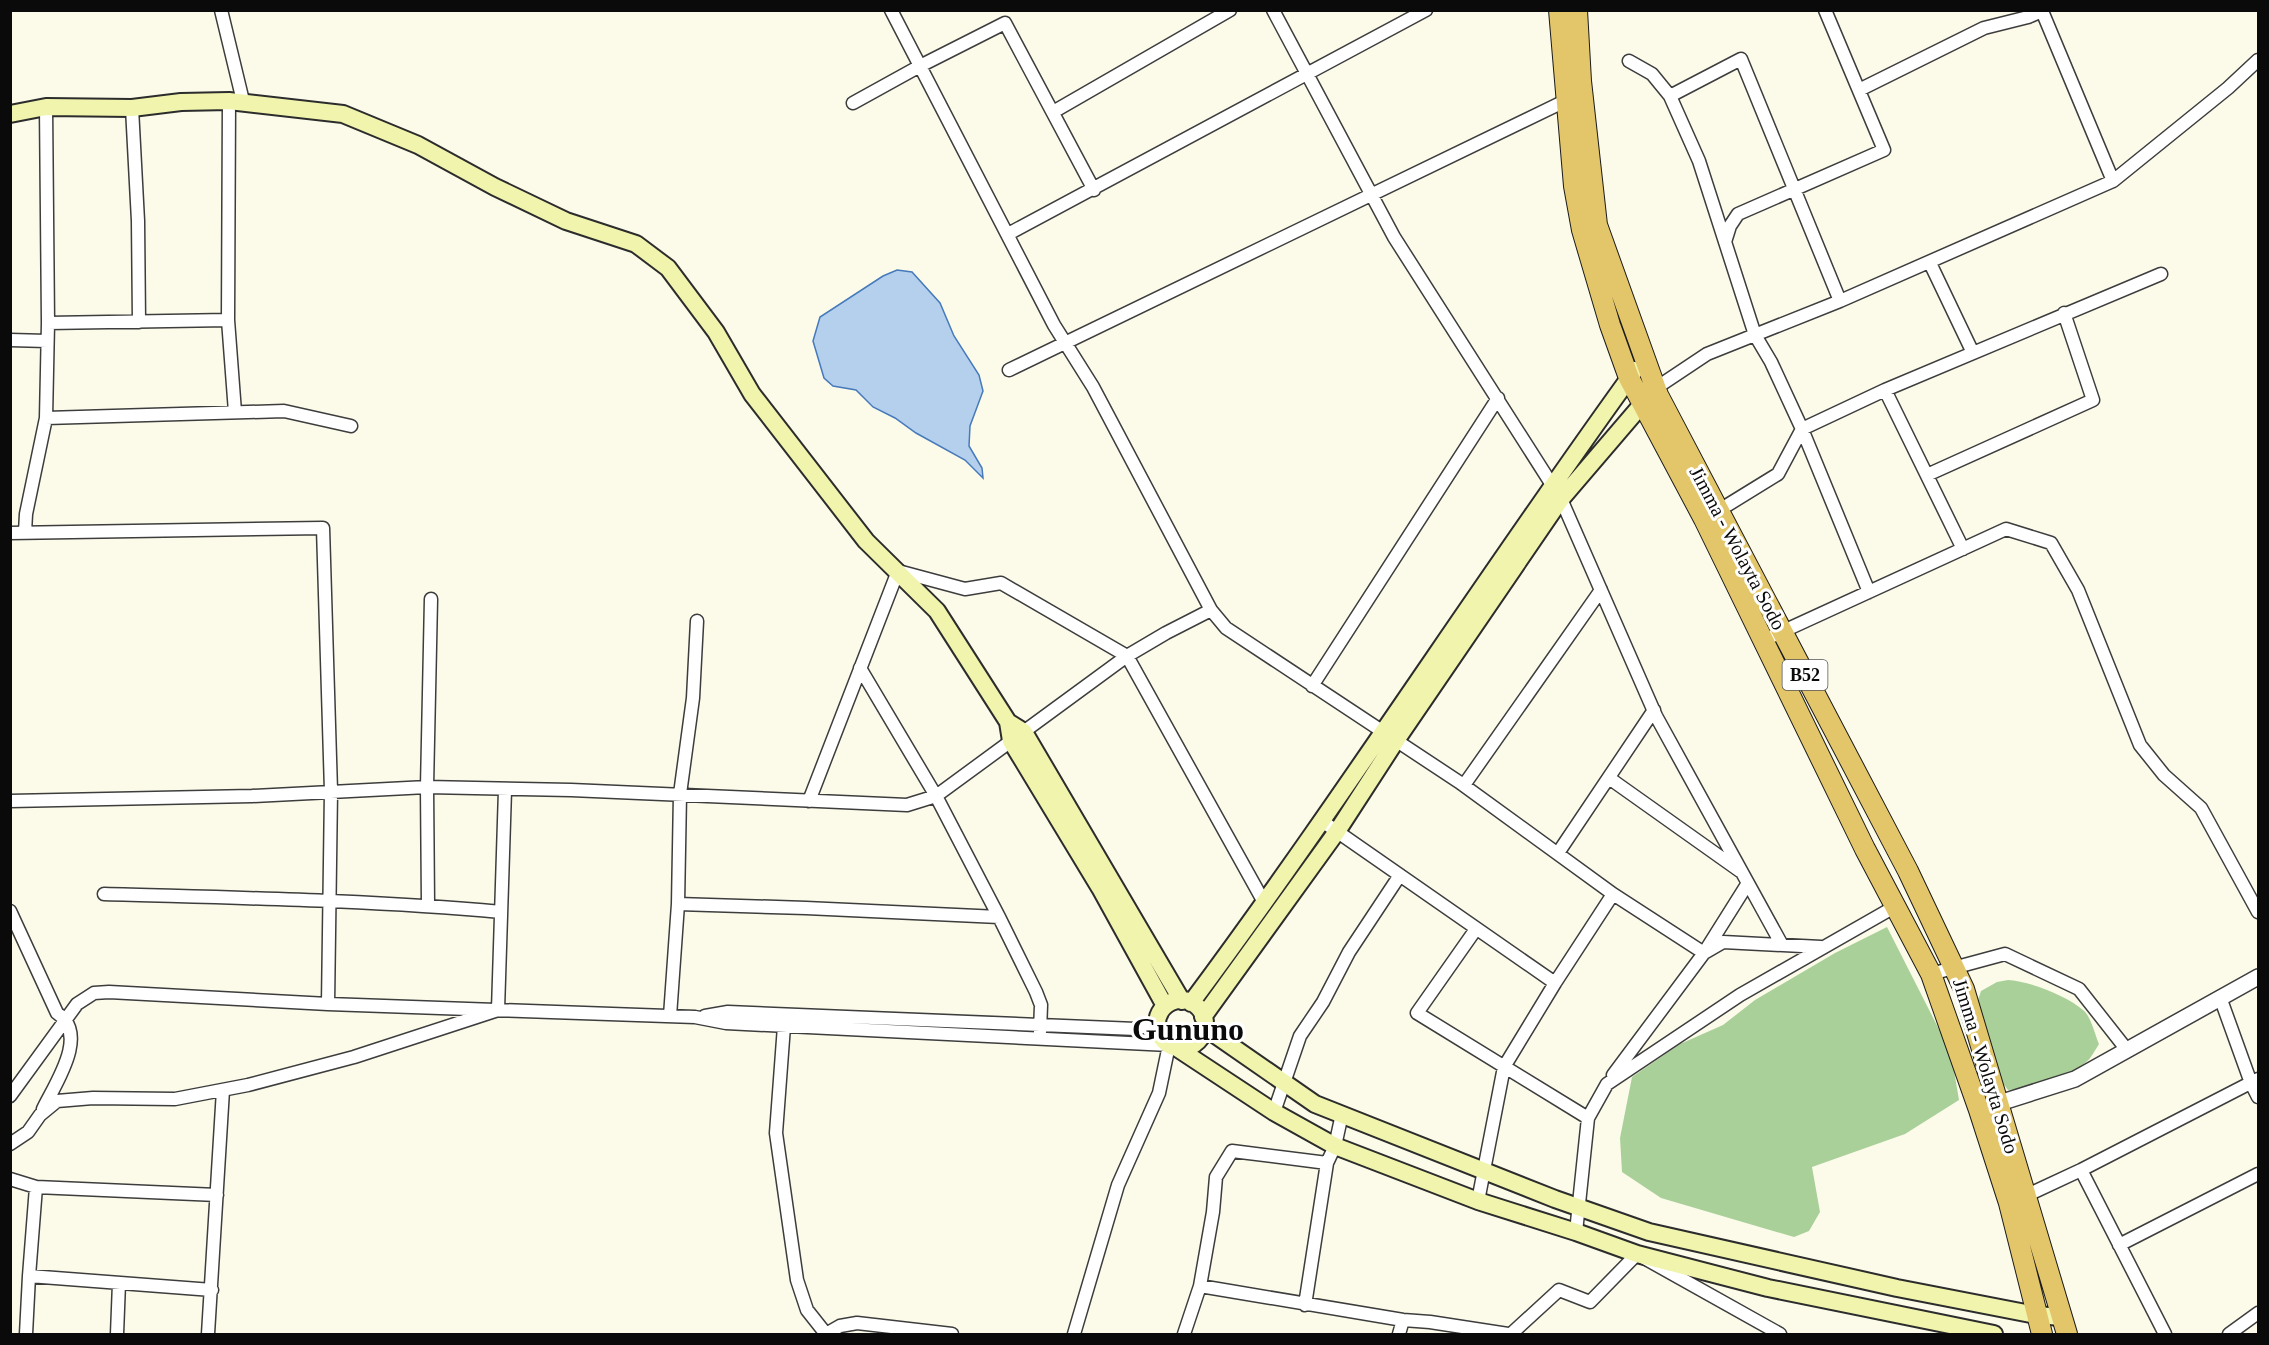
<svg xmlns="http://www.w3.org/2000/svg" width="2269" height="1345" font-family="'Times New Roman',serif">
<rect width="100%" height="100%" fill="#fcfbea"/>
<path fill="#aad09a" d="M 1887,927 L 1951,1053 L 1959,1100 L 1905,1134 L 1812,1167 L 1820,1212 L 1809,1231 L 1794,1237 L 1661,1198 L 1622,1172 L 1620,1138 L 1632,1077 L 1680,1044 L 1723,1025 L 1755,1000 L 1835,953 Z
M 2008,980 C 2029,981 2067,996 2083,1010 C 2091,1016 2095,1035 2099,1044 C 2095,1050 2091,1059 2085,1063 C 2063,1080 2035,1089 2008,1090 L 1995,1073 L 1976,1006 L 1981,991 L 1997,982 Z"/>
<path fill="#b5d0ed" stroke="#467abb" stroke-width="1.5" d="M 897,270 L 912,272 L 940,303 L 954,336 L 979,375 L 983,391 L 970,426 L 969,446 L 982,468 L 983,478 L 965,460 L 916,433 L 895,418 L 873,407 L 856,390 L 833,386 L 824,378 L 813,341 L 820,317 L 883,276 Z"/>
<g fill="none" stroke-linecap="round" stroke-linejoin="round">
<defs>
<path id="minor" d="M 221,10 L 243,101
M 891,10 L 1054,325 L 1093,387 L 1211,610 L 1226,628 L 1459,782 L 1613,894 L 1704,953 L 1748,883
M 1273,10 L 1394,237 L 1561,499 L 1656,716 L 1782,945
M 1629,61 L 1652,74 L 1670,96 L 1699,161 L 1755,335 L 1771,362 L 1802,429 L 1869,592
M 1859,90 L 1984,28 L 2028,17 L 2042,11 L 2113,181
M 1670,96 L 1741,59 L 1840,301
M 229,101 L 228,320 L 235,412
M 853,103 L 920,66 L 1005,23 L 1094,190
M 132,108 L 138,221 L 139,322
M 1053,112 L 1230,10
M 1008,234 L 1426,10
M 1725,242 L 1730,226 L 1738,214 L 1884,150 L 1825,10
M 1930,263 L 1973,353
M 48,323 L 228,320
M 10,340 L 47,341
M 1009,370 L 1565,101
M 1656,388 L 1707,354 L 1840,301 L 2113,181 L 2228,88 L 2258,60
M 1885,390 L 1963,549
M 46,418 L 284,411 L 351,426
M 1927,475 L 2093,400 L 2064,313
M 1713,514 L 1778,474 L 1802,429 L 1885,390 L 2161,274
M 25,532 L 26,514 L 46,418 L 48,323 L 46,107
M 10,533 L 323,528 L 331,791 L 328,1004
M 1764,640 L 2006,529 L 2051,543 L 2078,590 L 2140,745 L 2164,775 L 2201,808 L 2258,912
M 860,668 L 936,796 L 999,917 L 1036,992 L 1041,1005 L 1040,1032
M 1312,686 L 1498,398
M 1609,778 L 1740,871
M 1464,785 L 1601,590
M 10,801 L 252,796 L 427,787 L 571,790 L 907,805 L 936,796 L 1127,656 L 1166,633 L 1211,610
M 809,801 L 898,571 L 965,589 L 1001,583 L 1127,656 L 1265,904
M 1322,821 L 1555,983
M 1558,853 L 1654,710
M 104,894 C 237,898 369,900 501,912
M 678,904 L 806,908 L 999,917
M 428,905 L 427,787 L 431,599
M 10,911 L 57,1013 C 90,1034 55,1084 43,1109
M 1476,929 L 1417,1013 L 1588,1118
M 1931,974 L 2005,954 L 2079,989 L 2127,1050
M 2220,997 L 2251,1083 L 2258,1097
M 670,1016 L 678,904 L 680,794 L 693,698 L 697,621
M 705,1016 L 728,1012 L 1136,1029 L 1157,1023
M 784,1026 L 776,1133 L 797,1280 L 807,1310 L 826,1334
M 1613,1075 L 1704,953 L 1723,942 L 1821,947
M 10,1096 L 77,1004 L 94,993 L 109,992 L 328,1004 L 695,1017 L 726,1023 L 1169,1045 L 1159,1093 L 1118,1185 L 1074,1334
M 1274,1112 L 1300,1036 L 1323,1002 L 1349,952 L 1400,875
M 10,1144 L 28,1132 L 40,1115 L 57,1101 L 93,1098 L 175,1099 L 248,1085 L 354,1057 L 498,1010 L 505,790
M 2081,1170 L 2165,1334
M 10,1179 L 36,1187 L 217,1195
M 2021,1198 L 2081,1170 L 2258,1079
M 1478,1201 L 1504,1067 L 1555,983 L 1613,894
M 1576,1232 L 1588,1118 L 1607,1084 L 1740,995 L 1896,906
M 2119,1245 L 2258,1174
M 29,1276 L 212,1290
M 1200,1286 L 1403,1320 L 1430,1322 L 1508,1334
M 1305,1305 L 1327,1163 L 1335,1146 L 1342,1114
M 26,1334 L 29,1276 L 36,1187
M 117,1334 L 119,1283
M 208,1334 L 223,1090
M 826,1334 L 840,1326 L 857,1323 L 952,1334
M 1184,1334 L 1200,1286 L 1213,1212 L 1216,1177 L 1232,1151 L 1327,1163
M 1399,1334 L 1403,1320
M 1511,1334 L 1559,1290 L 1590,1302 L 1637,1254 L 1780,1334
M 2229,1334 L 2258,1313"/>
<path id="tertiary" d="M 1990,1106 L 2075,1079 L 2258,977"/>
<path id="secondary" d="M 10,114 L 46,107 L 132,108 L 181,102 L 229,101 L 343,114 L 418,145 L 495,187 L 566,221 L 636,244 L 668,268 L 716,332 L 752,394 L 866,541 L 937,611 L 1008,722 L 1024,732 L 1182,1001
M 1008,722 L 1011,741 L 1100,888 L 1165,1006
M1157 1024a24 24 0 1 1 48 0a24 24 0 1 1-48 0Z
M 1191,1003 C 1345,796 1484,578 1635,370
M 1203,1017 L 1338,830 L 1397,739 L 1561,499 L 1650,395
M 1204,1027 L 1315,1104 L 1555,1199 L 1649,1232 L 1897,1288 L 2036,1315 L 2062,1317
M 1177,1048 L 1274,1112 L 1335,1146 L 1478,1201 L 1576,1232 L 1637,1254 L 1768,1288 L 1994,1334"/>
<path id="trunk" d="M 1559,10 L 1574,186 L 1582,230 L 1610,325 L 1629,378 L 1704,519 L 1865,849 L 1931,974 L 1979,1110 L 2009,1203 L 2042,1334
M 1577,10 L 1581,81 L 1597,225 L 1658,395 L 1908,871 L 1964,989 L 2067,1334"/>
</defs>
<use href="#minor" stroke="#3d3d3d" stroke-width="15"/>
<use href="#tertiary" stroke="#3d3d3d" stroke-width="18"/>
<use href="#secondary" stroke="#2c2c2c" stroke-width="20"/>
<use href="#trunk" stroke="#1b1b1b" stroke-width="22"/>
<use href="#minor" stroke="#fff" stroke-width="12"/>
<use href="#tertiary" stroke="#fff" stroke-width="15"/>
<use href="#secondary" stroke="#f1f4ad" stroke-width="16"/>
<use href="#trunk" stroke="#e4c66a" stroke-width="20"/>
</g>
<g text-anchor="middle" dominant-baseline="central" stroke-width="6" stroke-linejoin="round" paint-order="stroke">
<rect fill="#fff" stroke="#545454" stroke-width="1.5" x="1782.5" y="660" width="45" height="30" rx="4.5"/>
<g font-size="18" font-weight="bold" fill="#0a0a0a">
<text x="1805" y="675">B52</text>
</g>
<g font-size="20" fill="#0a0a0a" stroke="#fff">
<text transform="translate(1738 548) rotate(62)">Jimma - Wolayta Sodo</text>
<text transform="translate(1986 1066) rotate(73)">Jimma - Wolayta Sodo</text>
</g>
<g font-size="32" font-weight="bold" fill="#0a0a0a" stroke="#fff">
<text x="1188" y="1029">Gununo</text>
</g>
</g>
<rect width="2269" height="1345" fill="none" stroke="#0a0a0a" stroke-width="24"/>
</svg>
